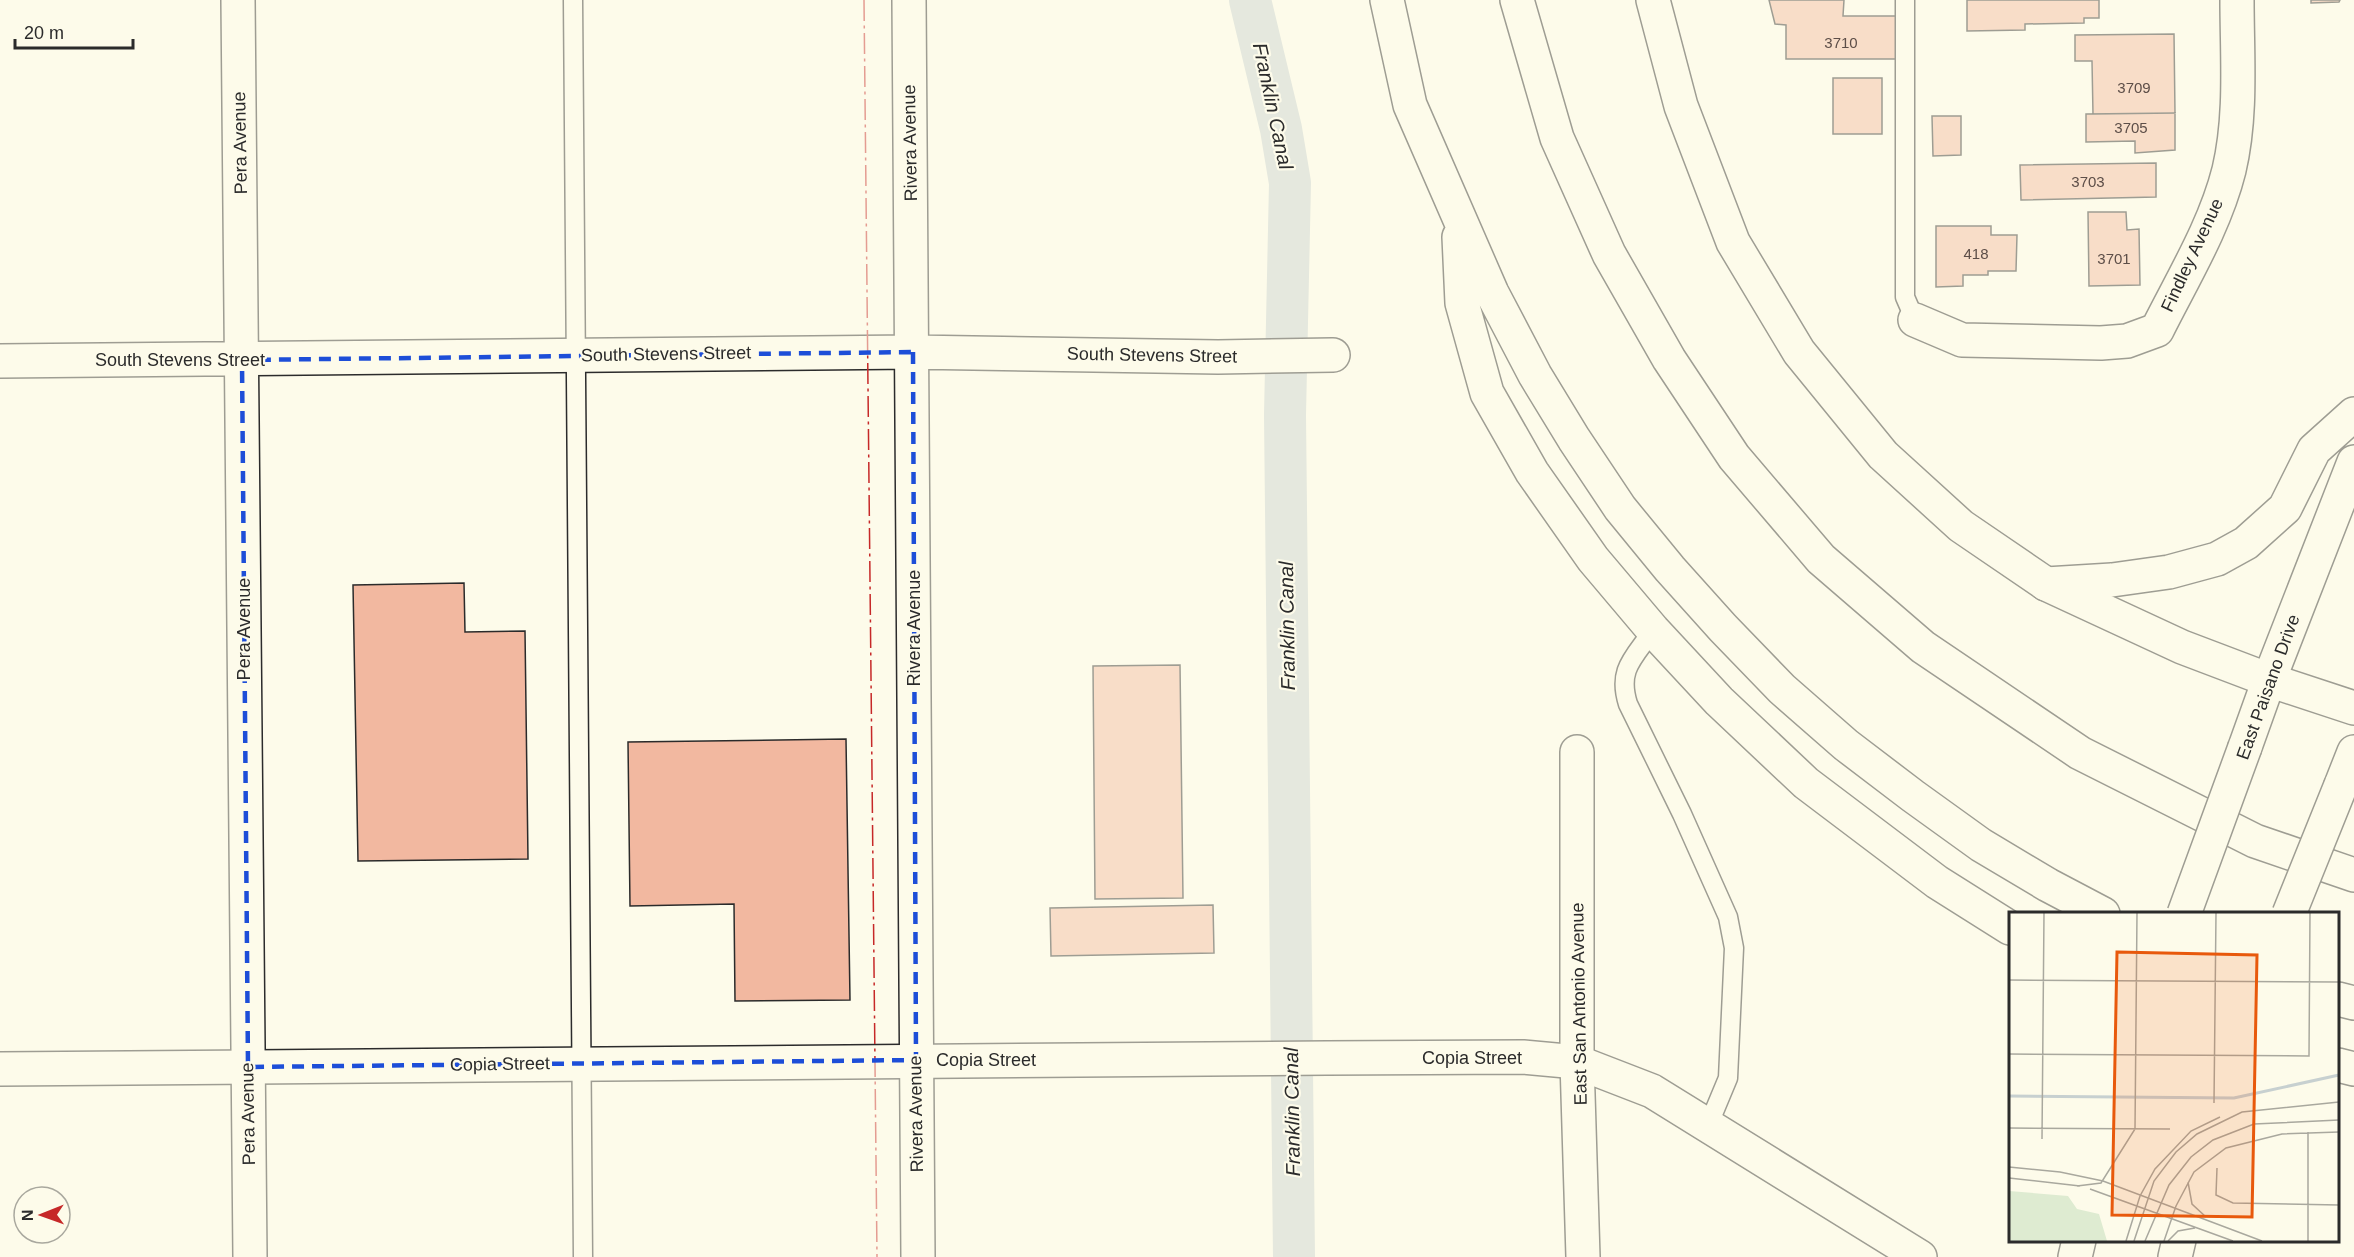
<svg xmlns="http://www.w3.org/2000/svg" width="2354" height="1257" font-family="Arial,sans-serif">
<rect width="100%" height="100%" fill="#fdfbea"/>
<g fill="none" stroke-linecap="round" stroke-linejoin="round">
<path stroke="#c7d0d0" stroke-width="42" d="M 1250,0 L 1281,129 L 1290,183 L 1285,415 L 1294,1257"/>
</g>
<path fill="#f2b8a0" stroke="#2b2b2b" stroke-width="1.5" d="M 1769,0 L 1844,0 L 1843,16 L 1896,16 L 1896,59 L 1786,59 L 1786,25 L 1775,24 Z
M 1967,0 L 2099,0 L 2099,18 L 2084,18 L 2084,23 L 2025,24 L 2025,30 L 1967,31 Z
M 2311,0 L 2340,0 L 2339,2 L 2311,3 Z
M 2174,34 L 2175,113 L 2093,114 L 2092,61 L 2075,61 L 2075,35 Z
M 1833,78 L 1882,78 L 1882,134 L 1833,134 Z
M 2175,113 L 2175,150 L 2135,153 L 2135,141 L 2086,142 L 2086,114 Z
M 1932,116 L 1961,116 L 1961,155 L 1933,156 Z
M 2156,163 L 2156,197 L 2021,200 L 2020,165 Z
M 2088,212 L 2126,212 L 2127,230 L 2139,229 L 2140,285 L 2089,286 Z
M 1936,226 L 1991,226 L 1991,235 L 2017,235 L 2016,271 L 1988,271 L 1988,275 L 1963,275 L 1963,286 L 1936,287 Z
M 464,583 L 465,632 L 525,631 L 528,859 L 358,861 L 353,585 Z
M 1180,665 L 1183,898 L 1095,899 L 1093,666 Z
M 846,739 L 850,1000 L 735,1001 L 734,904 L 630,906 L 628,742 Z
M 1213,905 L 1214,953 L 1051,956 L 1050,908 Z"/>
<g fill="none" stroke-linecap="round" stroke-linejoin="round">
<defs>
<path id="service" d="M 573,0 L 583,1257
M 1905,0 L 1905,297 L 1915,320
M 1653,630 C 1634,658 1617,669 1628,704 L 1682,814 L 1728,917 L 1734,948 L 1728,1078 L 1708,1126"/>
<path id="minor" d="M 238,0 L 250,1257
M 909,0 L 918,1257
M 1653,0 L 1681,106 L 1733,242 L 1799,352 L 1883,455 L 1961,526 L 2046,584 L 2182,647 L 2269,680
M 1915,320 L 1962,340 L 2101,343 L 2127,341 L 2157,330 C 2183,278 2215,226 2229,170 C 2242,115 2237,56 2237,0
M 0,361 L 913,352 L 1218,357 L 1333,355
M 1577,752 L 1577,1062 L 1583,1257"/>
<path id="secondary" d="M 0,1069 L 1327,1058 L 1523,1057 L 1577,1062 L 1652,1091 L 1920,1257"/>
<path id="primary" d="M 2046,584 L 2112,580 L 2169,572 L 2217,559 L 2246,543 L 2285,508 L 2314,450 L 2354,414
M 2245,747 L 2269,680 L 2354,462
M 2341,785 L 2354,752
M 2075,1257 L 2079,1240
M 2175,1257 L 2179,1240"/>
<path id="motorway" d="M 1387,0 L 1410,105 L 1492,293 L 1535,375 L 1574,439 L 1620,508 L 1670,569 L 1723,628 L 1782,689 L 1846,745 L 1913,796 L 1981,845 L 2048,885 L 2103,914
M 1517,0 L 1557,138 L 1609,254 L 1669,359 L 1734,457 L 1821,559 L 1923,647 L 2080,753 L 2255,841 L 2354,875
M 1459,237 L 1462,303 L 1487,393 L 1532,472 L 1593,559 L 1653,630 L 1719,701 L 1806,783 L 1937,882 L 2010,928
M 2269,680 L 2354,708
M 2338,999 L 2354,1003
M 2338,1065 L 2354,1069"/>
</defs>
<use href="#service" stroke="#2b2b2b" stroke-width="21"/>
<use href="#minor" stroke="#2b2b2b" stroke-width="36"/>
<use href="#secondary" stroke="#2b2b2b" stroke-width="36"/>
<use href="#primary" stroke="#2b2b2b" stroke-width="36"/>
<use href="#motorway" stroke="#2b2b2b" stroke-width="36"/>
<use href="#service" stroke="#fdfbea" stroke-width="18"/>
<use href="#minor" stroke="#fdfbea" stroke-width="33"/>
<use href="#secondary" stroke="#fdfbea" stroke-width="33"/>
<use href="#primary" stroke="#fdfbea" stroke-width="33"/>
<use href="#motorway" stroke="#fdfbea" stroke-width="33"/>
<defs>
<path id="primary-bridge" d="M 2184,914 L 2245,747
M 2289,914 L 2341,785"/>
</defs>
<use href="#primary-bridge" stroke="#2b2b2b" stroke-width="36" stroke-linecap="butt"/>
<use href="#primary-bridge" stroke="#fdfbea" stroke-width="33"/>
<path stroke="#c62828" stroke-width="1.5" stroke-dasharray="21 4.5 3 4.5" stroke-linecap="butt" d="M 864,0 L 877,1257"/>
</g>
<path d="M0 0H2354V1257H0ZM 913,352 L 916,1060 L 248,1067 L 242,360 Z" fill="#fdfbea" fill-opacity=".55" fill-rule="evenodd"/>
<path fill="none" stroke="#1d4ed8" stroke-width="4.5" stroke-dasharray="12 8" stroke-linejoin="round" d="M 913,352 L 916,1060 L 248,1067 L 242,360 Z"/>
<g text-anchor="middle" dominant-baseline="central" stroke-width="4.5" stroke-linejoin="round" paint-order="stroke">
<g font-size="15" fill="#5d4e48">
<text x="1841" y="42">3710</text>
<text x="2134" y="87">3709</text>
<text x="2131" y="127">3705</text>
<text x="2088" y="181">3703</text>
<text x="1976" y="253">418</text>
<text x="2114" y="258">3701</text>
</g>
<g font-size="18" fill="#2b2b2b" stroke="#fdfbea">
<text transform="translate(240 143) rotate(-91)">Pera Avenue</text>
<text transform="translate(910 143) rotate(-91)">Rivera Avenue</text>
<text transform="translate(2192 255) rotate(-65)">Findley Avenue</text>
<text transform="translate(666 354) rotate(-1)">South Stevens Street</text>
<text transform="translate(1152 355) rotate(1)">South Stevens Street</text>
<text x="180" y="360">South Stevens Street</text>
<text transform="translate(914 628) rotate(-90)">Rivera Avenue</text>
<text transform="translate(244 629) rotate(-90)">Pera Avenue</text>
<text transform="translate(2268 687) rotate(-70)">East Paisano Drive</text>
<text transform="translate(1579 1004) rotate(-91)">East San Antonio Avenue</text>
<text x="1472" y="1058">Copia Street</text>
<text x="986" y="1060">Copia Street</text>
<text transform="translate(500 1064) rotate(-1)">Copia Street</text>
<text transform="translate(248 1114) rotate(-91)">Pera Avenue</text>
<text transform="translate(916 1114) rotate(-91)">Rivera Avenue</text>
</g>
<g font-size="20" font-style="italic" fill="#2b2b2b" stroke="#fdfbea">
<text transform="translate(1273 106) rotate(78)">Franklin Canal</text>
<text transform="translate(1287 626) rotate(-91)">Franklin Canal</text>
<text transform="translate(1292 1112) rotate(-91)">Franklin Canal</text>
</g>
</g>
<g transform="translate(2009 912)">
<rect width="330" height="330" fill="#fdfbea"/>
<path d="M 0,279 L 59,284 L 68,297 L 90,302 L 98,329 L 0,329 Z" fill="#deebd1"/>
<path fill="none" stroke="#c7d0d0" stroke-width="3" d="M 0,184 L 225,186 L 330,163"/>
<path fill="none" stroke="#a9a89e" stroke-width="1.5" d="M 0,68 L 330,70M 0,142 L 300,144 L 301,1M 205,191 L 207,1M 0,216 L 161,217M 33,227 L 35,1M 0,255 L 51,260 L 94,269 L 253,329M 208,256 L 207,283 L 224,291 L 330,293M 0,266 L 71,274M 179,270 L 183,292 L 197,305M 68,274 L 92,271 L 126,217 L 128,1M 81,277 L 224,329M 167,294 L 185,260 L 217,236 L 273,222 L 330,220M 117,329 L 131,284 L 146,257 L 182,219 L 211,205M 125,329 L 145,269 L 167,240 L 188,222 L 233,200 L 330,190M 136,329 L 160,273 L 182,245 L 204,228 L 245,212 L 330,208M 155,329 L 167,294M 159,329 L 169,319 L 186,316M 299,329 L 299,220"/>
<path fill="#e8590c" fill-opacity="0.15" stroke="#e8590c" stroke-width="3" d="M 108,40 L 248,43 L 243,305 L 103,303 Z"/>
<rect width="330" height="330" fill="none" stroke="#2b2b2b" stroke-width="3"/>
</g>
<g transform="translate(42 1215) rotate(269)"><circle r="28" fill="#fdfbea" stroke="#a9a89e" stroke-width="1.5"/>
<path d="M0-4.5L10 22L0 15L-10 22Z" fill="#c62828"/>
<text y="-9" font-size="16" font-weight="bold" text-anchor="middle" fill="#2b2b2b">N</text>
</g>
<path d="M15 39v9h118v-9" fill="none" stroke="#2b2b2b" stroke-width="3"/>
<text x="24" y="39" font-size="18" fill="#2b2b2b" stroke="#fdfbea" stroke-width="4.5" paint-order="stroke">20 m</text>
</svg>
